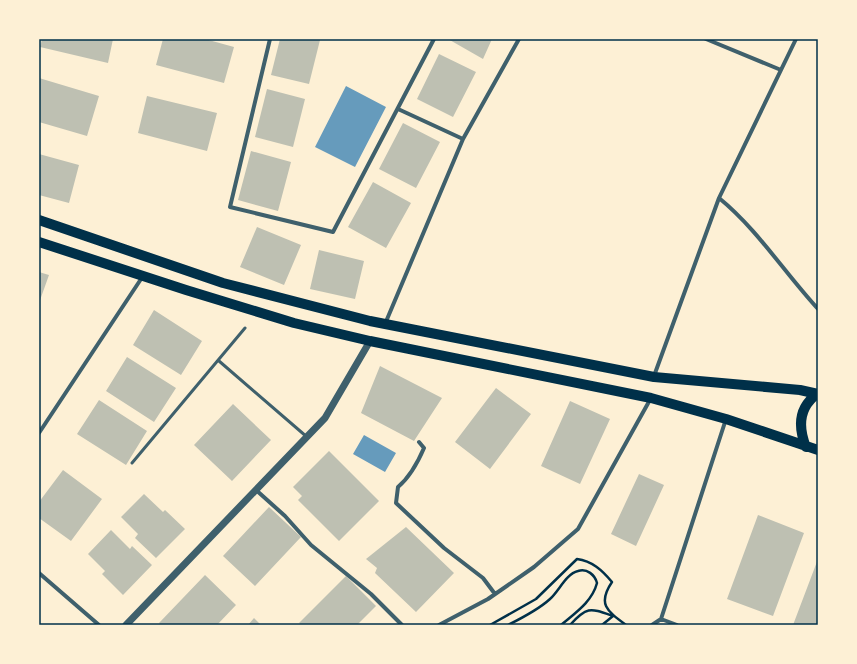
<svg xmlns="http://www.w3.org/2000/svg" width="857" height="664" font-family="Arial,sans-serif">
<rect width="100%" height="100%" fill="#fdf0d5"/>
<path fill="#669bbc" d="M 346,86 L 386,107 L 355,167 L 315,147 Z
M 364,435 L 396,453 L 385,472 L 353,454 Z"/>
<path fill="#bec0b2" d="M 42,39 L 113,39 L 108,63 L 40,47 Z
M 163,39 L 205,39 L 234,47 L 224,83 L 156,65 Z
M 280,39 L 320,40 L 309,84 L 271,75 Z
M 448,39 L 492,39 L 483,59 Z
M 439,54 L 476,72 L 453,117 L 417,99 Z
M 39,78 L 99,96 L 87,136 L 39,122 Z
M 267,89 L 305,99 L 293,147 L 255,137 Z
M 147,96 L 217,113 L 207,151 L 138,133 Z
M 403,123 L 440,142 L 416,188 L 379,169 Z
M 251,151 L 291,162 L 278,211 L 238,200 Z
M 39,154 L 79,165 L 69,203 L 39,195 Z
M 373,182 L 411,203 L 386,248 L 348,227 Z
M 257,227 L 301,245 L 284,285 L 240,267 Z
M 319,250 L 364,261 L 355,299 L 310,289 Z
M 39,272 L 49,275 L 39,303 Z
M 154,310 L 202,341 L 181,375 L 133,345 Z
M 127,357 L 176,388 L 154,422 L 106,391 Z
M 380,366 L 442,398 L 414,441 L 361,413 Z
M 496,388 L 531,414 L 490,469 L 455,442 Z
M 99,400 L 147,431 L 126,465 L 77,434 Z
M 570,401 L 610,419 L 580,484 L 541,466 Z
M 233,404 L 271,440 L 232,481 L 194,445 Z
M 329,451 L 379,501 L 339,541 L 298,500 L 302,496 L 293,487 Z
M 63,470 L 102,499 L 71,541 L 39,518 L 39,502 Z
M 639,474 L 664,485 L 636,546 L 611,534 Z
M 144,494 L 163,512 L 165,510 L 185,529 L 156,558 L 135,538 L 138,534 L 121,517 Z
M 269,507 L 301,537 L 255,586 L 223,556 Z
M 758,515 L 804,533 L 773,616 L 727,599 Z
M 406,527 L 454,573 L 416,612 L 375,573 L 377,568 L 366,559 Z
M 111,530 L 130,549 L 132,546 L 152,565 L 123,595 L 102,574 L 105,571 L 88,554 Z
M 818,559 L 818,625 L 793,625 Z
M 205,575 L 236,605 L 217,625 L 161,625 L 159,623 Z
M 346,576 L 376,606 L 357,625 L 302,625 L 299,623 Z
M 254,618 L 261,625 L 248,625 Z"/>
<g fill="none" stroke-linecap="round" stroke-linejoin="round">
<path stroke="#003049" stroke-width="2.5" d="M 490,625 L 536,599 L 577,559 C 592,561 602,570 612,582 C 597,604 607,611 626,625
M 508,625 C 522,618 538,610 550,599 C 559,591 566,574 578,571 C 587,568 595,575 597,583 C 592,602 575,613 561,625
M 570,625 C 587,606 590,608 613,616
M 602,625 L 613,616"/>
<path stroke="#3f606c" stroke-width="3" d="M 219,361 L 307,437
M 132,463 L 245,328"/>
<path stroke="#3f606c" stroke-width="4" d="M 270,39 L 230,207 L 333,232 L 434,39
M 706,39 L 781,70
M 398,109 L 463,139
M 719,198 C 757,229 784,272 818,309
M 385,324 L 463,139 L 519,39
M 654,376 L 719,198 L 796,39
M 39,433 L 143,276
M 419,442 L 424,448 C 418,462 411,476 398,487 L 396,503 L 444,548 L 483,578 L 495,594
M 256,490 L 285,516 L 311,545 L 371,594 L 402,625
M 39,573 L 99,625
M 661,619 L 677,625
M 439,625 L 488,599 L 534,567 L 578,529 L 651,398
M 652,625 L 661,619 L 726,419"/>
<path stroke="#3f606c" stroke-width="7" d="M 126,625 L 325,418 L 370,341"/>
<path stroke="#003049" stroke-width="10" d="M 39,220 L 223,283 L 370,321 L 654,377 L 800,390 L 818,394
M 39,242 L 186,290 L 294,323 L 370,341 L 651,398 L 726,419 L 818,450
M 806,447 C 798,427 798,408 817,394"/>
</g>
<rect width="857" height="664" fill="none" stroke="#fdf0d5" stroke-width="80"/>
<rect x="40" y="40" width="777" height="584" fill="none" stroke="#003049" stroke-width="1.5"/>
</svg>
